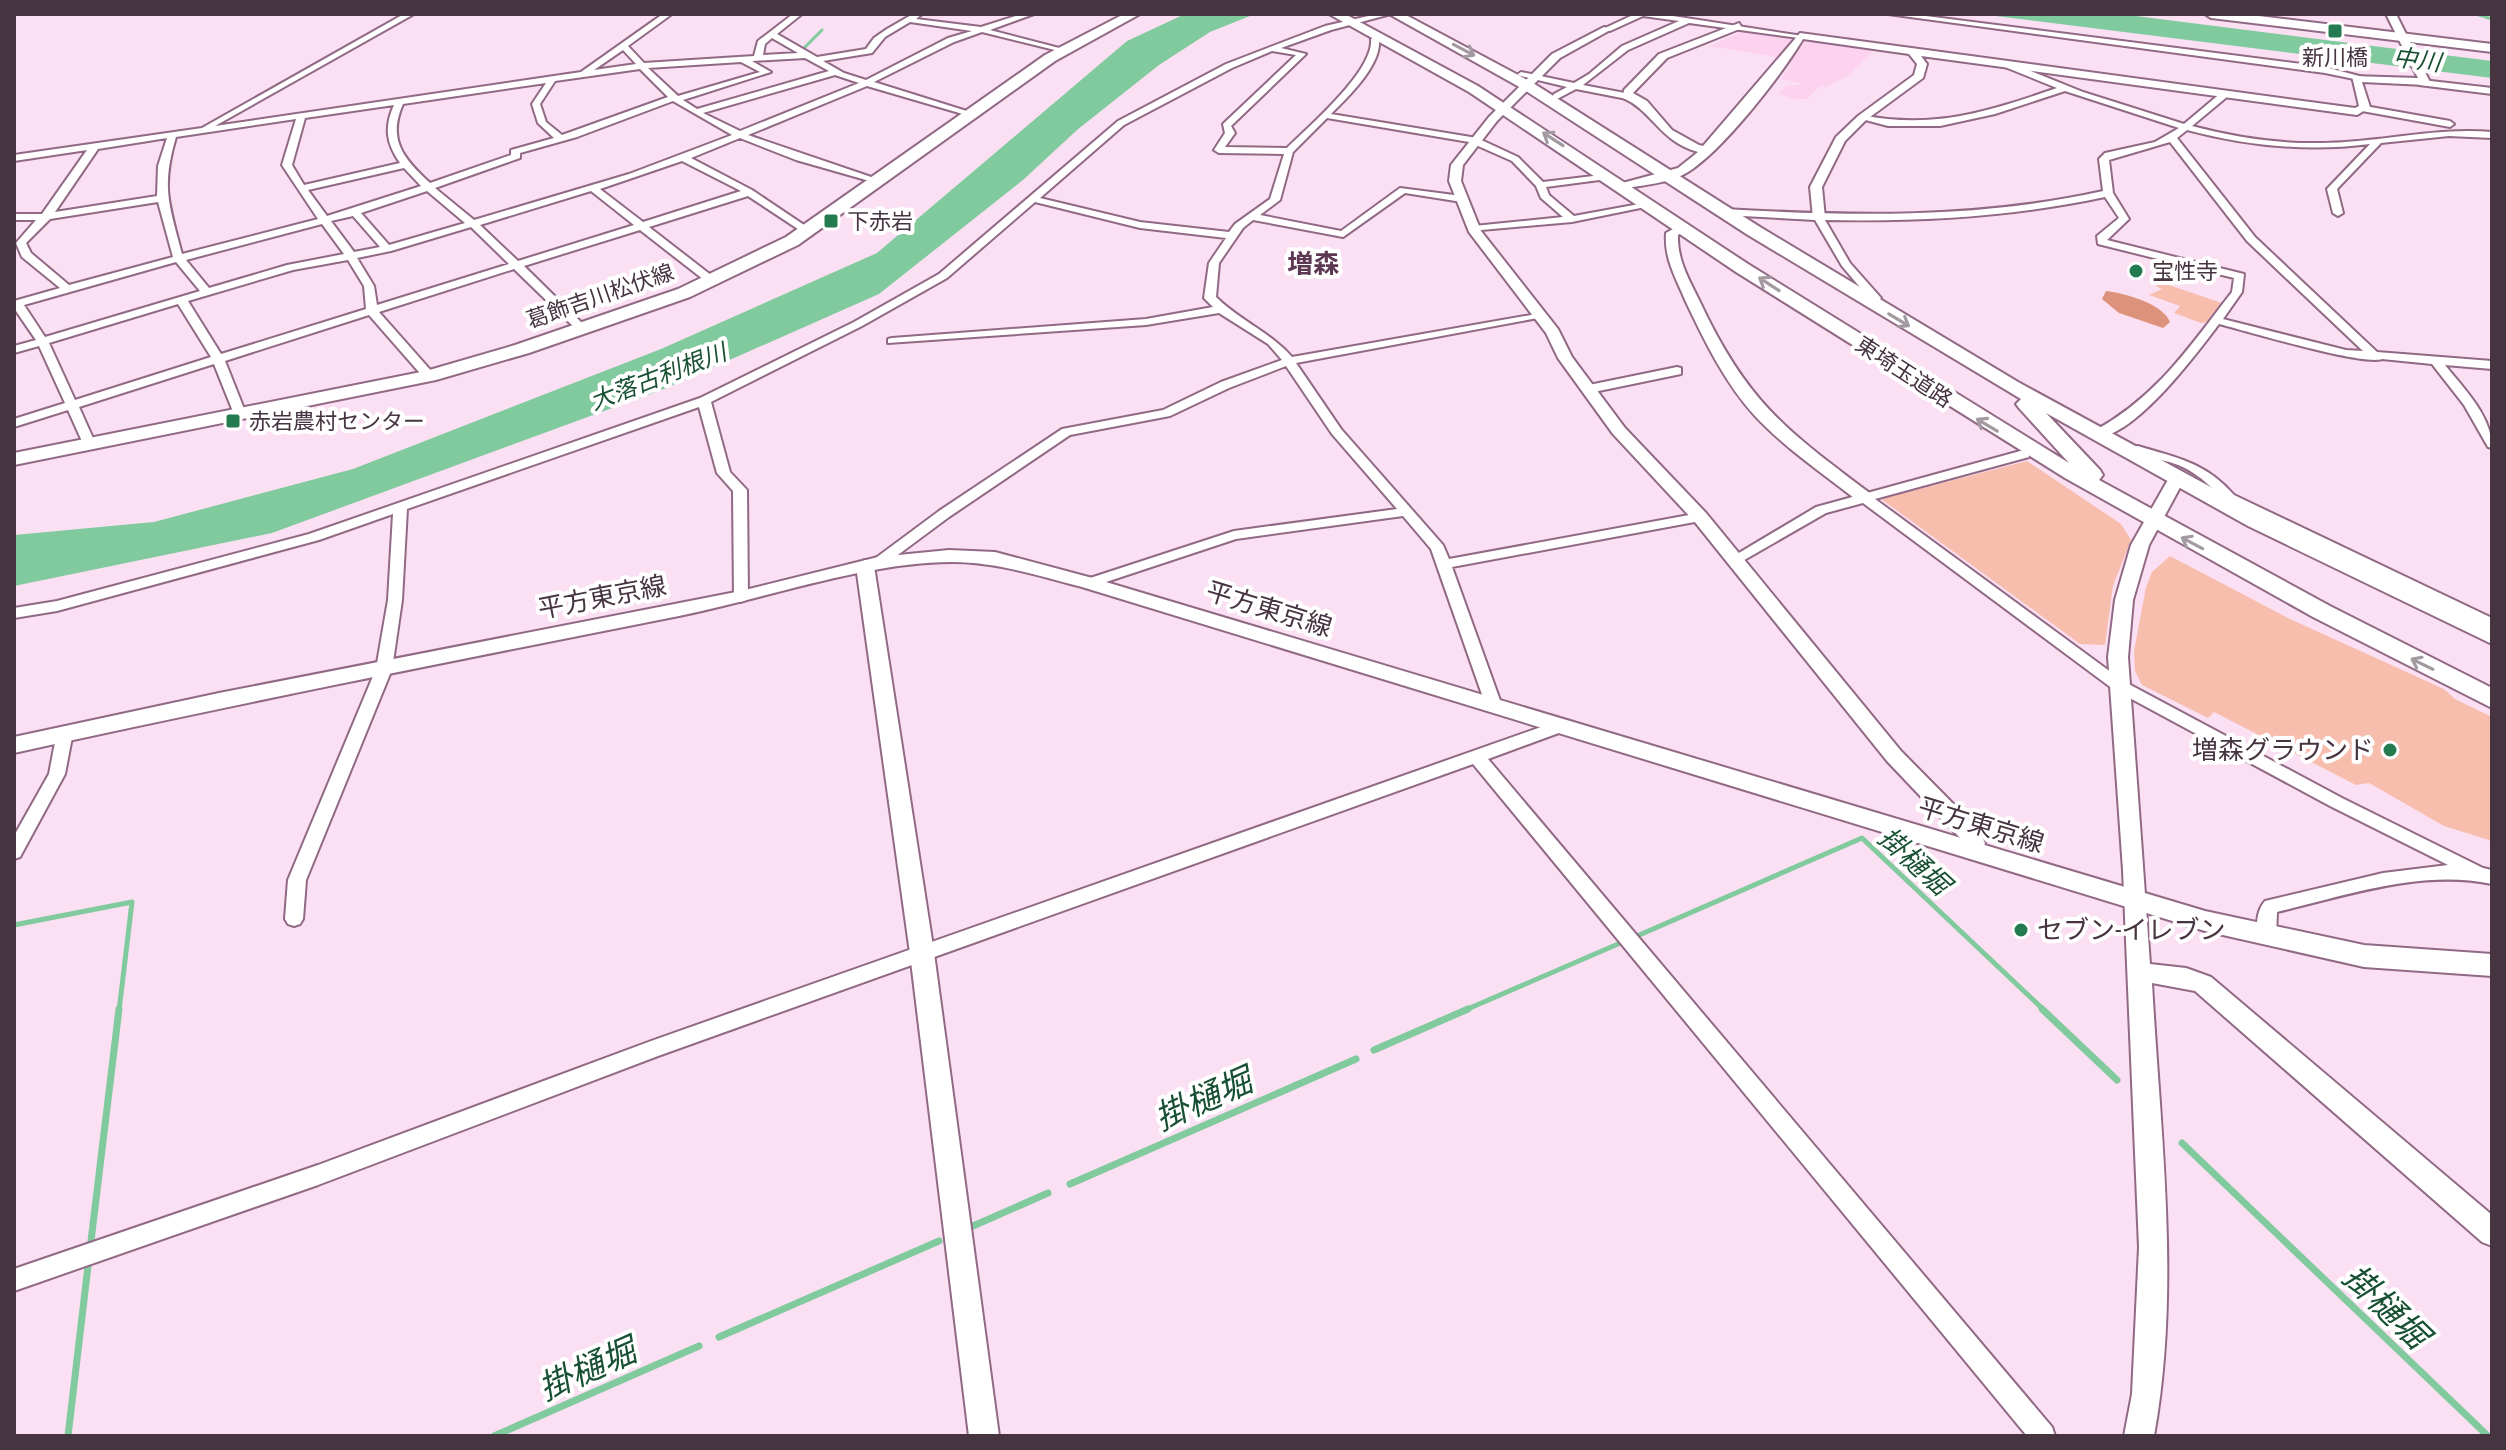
<svg xmlns="http://www.w3.org/2000/svg" width="2506" height="1450" font-family="'Roboto Condensed','Noto Sans JP',sans-serif">
<rect width="100%" height="100%" fill="#fbe0f3"/>
<path fill="#fcd2ef" d="M 1750,28 L 1877,47 L 1848,76 L 1826,87 L 1820,86 L 1807,99 L 1795,99 L 1778,94 L 1786,86 L 1804,84 L 1781,79 L 1793,60 L 1710,46 Z"/>
<path fill="#f7beae" d="M 2160,282 L 2222,303 L 2206,322 L 2201,323 L 2174,313 L 2180,306 L 2149,295 L 2162,289 L 2156,286 Z
M 2027,461 L 2121,524 L 2131,540 L 2113,586 L 2105,645 L 2080,644 L 1881,499 Z
M 2170,556 L 2290,619 L 2444,689 L 2455,699 L 2492,717 L 2492,841 L 2444,826 L 2369,783 L 2356,785 L 2214,712 L 2208,718 L 2142,685 L 2135,671 L 2134,651 L 2146,587 L 2152,572 Z"/>
<path fill="#dd927c" d="M 2106,291 C 2125,293 2163,304 2170,322 L 2163,328 L 2119,313 L 2102,299 Z"/>
<path fill="#81ca9e" d="M 1185,14 L 1255,14 L 1210,32 L 1159,65 L 1077,130 L 1023,180 L 879,294 L 664,389 L 272,533 L 14,586 L 14,535 L 154,522 L 353,469 L 661,349 L 877,253 L 1127,41 Z
M 1979,14 L 2120,14 L 2492,61 L 2492,78 Z"/>
<g fill="none" stroke-linecap="round" stroke-linejoin="round">
<path stroke="#81ca9e" stroke-width="3" d="M 2476,14 L 2492,19
M 803,49 L 822,30"/>
<path stroke="#81ca9e" stroke-width="5" d="M 14,925 L 132,902 L 119,1011
M 1637,936 L 1862,838 L 2045,1011
M 1463,1011 L 1625,941"/>
<path stroke="#81ca9e" stroke-width="7" d="M 2042,1009 L 2117,1080
M 1374,1050 L 1468,1009
M 2182,1143 L 2488,1436
M 1070,1184 L 1356,1059
M 973,1226 L 1048,1193
M 91,1241 L 119,1009
M 719,1337 L 939,1241
M 68,1436 L 88,1266
M 494,1436 L 699,1346"/>
<defs>
<path id="minor" d="M 404,14 L 414,14 L 215,126 L 581,72 L 663,14 L 672,14 L 628,46 L 644,63 L 754,56 L 758,41 L 793,14 L 802,14 L 777,34 L 817,57 L 866,49 L 874,38 L 887,29 L 913,14 L 922,14 L 916,19 L 981,27 L 1022,14 L 1034,14 L 990,30 L 1067,50 L 1063,52 L 982,32 L 954,42 L 874,82 L 973,113 L 973,117 L 867,86 L 748,135 L 880,180 L 880,184 L 796,160 L 740,138 L 691,158 L 752,190 L 813,231 L 804,233 L 748,196 L 649,227 L 716,279 L 716,283 L 708,283 L 640,230 L 524,266 L 586,327 L 586,331 L 578,331 L 514,269 L 379,312 L 433,373 L 433,379 L 425,379 L 369,315 L 225,361 L 246,414 L 244,417 L 236,417 L 234,414 L 214,364 L 79,407 L 96,445 L 95,448 L 85,448 L 68,410 L 14,427 L 14,419 L 65,403 L 39,346 L 14,353 L 14,346 L 36,340 L 14,308 L 14,301 L 60,288 L 22,257 L 16,243 L 36,220 L 14,220 L 14,214 L 42,214 L 87,150 L 14,161 L 14,155 L 202,128 ZM 910,22 L 972,31 L 948,38 L 866,80 L 844,73 L 823,61 L 872,53 L 885,37 ZM 772,38 L 798,53 L 763,55 L 765,44 ZM 623,50 L 636,64 L 594,70 ZM 805,58 L 829,71 L 697,109 L 683,100 L 771,72 L 752,61 ZM 741,62 L 760,72 L 678,96 L 648,68 ZM 640,69 L 668,97 L 562,135 L 546,122 L 540,104 L 555,81 ZM 835,75 L 859,83 L 740,131 L 703,113 ZM 546,83 L 532,104 L 538,123 L 554,138 L 511,150 L 511,155 L 430,183 C 404,159 387,140 403,104 ZM 673,101 L 732,135 L 629,174 L 474,220 L 435,188 L 520,158 L 520,153 L 577,137 ZM 394,105 C 384,127 386,143 400,163 L 304,185 L 292,165 L 305,118 ZM 296,119 L 282,165 L 318,219 L 182,254 C 169,204 161,188 176,137 ZM 167,138 L 158,166 L 157,196 L 55,212 L 98,149 ZM 682,161 L 741,191 L 643,222 L 600,189 ZM 404,168 L 421,186 L 327,216 L 308,190 ZM 427,191 L 465,223 L 389,245 L 361,213 ZM 591,191 L 634,225 L 518,261 L 480,225 ZM 158,202 L 173,257 L 69,285 L 31,253 L 26,243 L 50,219 ZM 353,216 L 380,247 L 354,252 L 331,221 ZM 322,224 L 344,254 L 287,265 L 209,288 L 186,260 ZM 471,227 L 509,264 L 377,305 L 374,286 L 357,258 L 391,251 ZM 348,260 L 364,286 L 366,309 L 221,354 L 188,301 L 293,270 ZM 176,262 L 200,291 L 45,337 L 24,305 ZM 178,304 L 211,357 L 75,400 L 49,343 Z
M 1377,14 L 1391,14 L 1331,30 L 1281,48 L 1306,54 L 1231,126 L 1235,133 L 1225,147 L 1287,148 C 1308,127 1374,71 1371,39 L 1375,37 L 1379,39 C 1382,65 1348,97 1331,114 L 1477,138 L 1518,157 L 1543,182 L 1610,174 L 1610,178 L 1607,179 L 1546,187 L 1549,195 L 1574,216 L 1650,202 L 1655,205 L 1572,222 L 1470,231 L 1470,227 L 1474,226 L 1563,217 L 1541,198 L 1536,186 L 1512,161 L 1469,142 L 1327,118 L 1293,152 L 1280,200 L 1260,215 L 1341,231 L 1400,188 L 1462,196 L 1467,199 L 1462,202 L 1405,193 L 1343,237 L 1253,220 L 1243,228 L 1219,263 L 1216,297 C 1239,320 1270,332 1292,357 L 1542,313 L 1544,315 L 1538,318 L 1296,363 L 1341,429 L 1443,545 L 1449,559 L 1700,513 L 1707,517 L 1700,521 L 1452,567 L 1502,706 L 1500,710 L 1488,710 L 1486,706 L 1431,549 L 1403,516 L 1236,539 L 1094,586 L 1084,586 L 1082,583 L 1084,580 L 1234,531 L 1397,509 L 1332,434 L 1286,366 L 1229,388 L 1170,416 L 1070,435 L 949,517 L 883,566 L 873,566 L 871,563 L 873,560 L 939,511 L 1062,429 L 1163,410 L 1221,382 L 1282,360 L 1268,344 L 1219,313 L 1146,325 L 888,343 L 888,339 L 892,338 L 1146,319 L 1213,307 L 1204,298 L 1209,263 L 1226,238 L 1140,228 L 1035,202 L 947,278 L 862,326 L 711,402 L 730,472 L 747,490 L 748,597 L 746,600 L 741,602 L 734,597 L 733,491 L 717,473 L 699,407 L 407,509 L 402,600 L 392,669 L 306,880 L 303,919 L 300,924 L 294,926 L 288,924 L 285,919 L 288,880 L 376,669 L 388,600 L 393,514 L 319,540 L 57,611 L 14,618 L 14,608 L 57,601 L 309,534 L 700,398 L 854,322 L 939,274 L 1118,121 L 1226,64 L 1325,26 ZM 1272,51 L 1296,55 L 1223,124 L 1225,133 L 1214,150 L 1219,153 L 1284,154 L 1270,199 L 1235,224 L 1229,232 L 1140,222 L 1040,198 L 1124,125 L 1232,68 Z
M 1635,14 L 1660,14 L 1803,36 L 1799,38 L 1689,23 L 1628,50 L 1583,85 L 1630,94 L 1631,96 L 1627,99 L 1576,89 L 1557,99 L 1553,96 L 1554,94 L 1567,87 L 1517,75 L 1521,72 L 1574,83 L 1589,74 L 1622,46 L 1679,21 L 1643,16 L 1610,31 L 1603,29 Z
M 1888,14 L 1910,14 L 2325,67 L 2363,77 L 2359,80 L 2325,73 Z
M 2005,63 L 2011,63 L 2083,92 L 2184,124 L 2222,92 L 2228,92 L 2228,96 L 2192,126 C 2234,137 2277,144 2320,143 C 2378,143 2434,127 2492,132 L 2492,138 L 2449,136 L 2381,143 L 2337,189 L 2343,213 L 2338,216 L 2333,213 L 2327,189 L 2370,144 C 2308,152 2247,146 2187,130 L 2177,138 L 2255,237 L 2377,352 L 2492,361 L 2492,369 L 2445,365 C 2464,389 2492,416 2492,448 L 2488,447 L 2464,405 L 2432,364 L 2382,359 C 2363,366 2246,331 2219,324 C 2197,353 2132,441 2094,437 L 2094,431 C 2157,397 2190,346 2232,292 L 2234,278 L 2098,244 L 2097,236 L 2119,218 L 2105,197 C 2012,217 1920,222 1825,220 L 1850,263 L 1881,298 L 1876,306 L 1872,307 L 1866,304 L 1869,298 L 1842,266 L 1815,220 L 1724,215 L 1719,212 L 1724,209 C 1852,216 1977,219 2103,191 L 2099,159 L 2105,153 L 2155,142 L 2179,128 L 2065,91 L 1995,114 L 1940,126 L 1888,126 L 1858,118 L 1862,115 C 1934,130 1990,111 2057,88 L 2005,67 ZM 2170,142 L 2247,241 L 2363,351 L 2346,350 L 2223,319 L 2242,292 L 2244,274 L 2107,240 L 2129,219 L 2113,193 L 2109,160 Z
M 2422,80 L 2492,88 L 2492,94 L 2419,85 L 2419,81 Z
M 2365,106 L 2450,121 L 2454,124 L 2450,127 L 2362,111 L 2361,109 Z
M 1677,367 L 1681,368 L 1681,374 L 1589,393 L 1583,389 L 1589,385 Z
M 2138,446 C 2177,458 2205,462 2234,495 L 2492,618 L 2492,629 L 2224,501 C 2209,483 2189,466 2165,461 C 2154,458 2144,457 2133,453 L 2133,447 Z
M 2024,450 L 2029,451 L 2029,457 L 1875,499 L 2123,681 L 2342,798 L 2483,868 L 2492,870 L 2492,884 C 2420,869 2346,896 2277,912 L 2276,936 L 2274,941 L 2267,944 L 2260,941 C 2255,929 2256,911 2265,901 L 2383,873 L 2448,865 L 2330,806 L 2113,689 L 1863,503 L 1826,513 L 1739,563 L 1729,563 L 1727,560 L 1816,507 Z
M 1561,720 L 1567,722 L 1569,726 L 1567,730 L 1488,759 L 2052,1427 L 2055,1436 L 2027,1436 L 1473,764 L 658,1056 L 318,1185 L 14,1291 L 14,1269 L 318,1165 L 651,1041 Z
M 65,726 L 73,732 L 65,774 L 20,857 L 14,859 L 14,836 L 49,774 L 57,732 Z"/>
<path id="tertiary" d="M 2386,14 L 2396,14 L 2430,82 L 2425,85 L 2362,82 L 2370,107 L 2357,115 L 1921,56 L 1927,64 L 1923,78 L 1866,120 L 1845,141 L 1822,187 L 1825,218 L 1819,222 L 1813,218 L 1810,187 L 1836,137 L 1858,116 L 1914,75 L 1917,64 L 1909,54 L 1803,39 C 1781,76 1723,150 1688,172 C 1669,184 1642,185 1621,189 L 1615,185 L 1678,168 L 1698,152 C 1659,141 1653,111 1623,98 L 1624,90 L 1659,54 L 1739,23 L 1742,28 L 1667,58 L 1633,93 L 1647,101 L 1672,130 L 1699,145 L 1703,146 L 1800,33 L 2355,108 L 2359,106 L 2352,76 L 2418,78 Z
M 1604,27 L 1612,29 L 1560,58 L 1497,121 L 1463,165 L 1461,181 L 1481,231 L 1558,329 L 1572,357 L 1625,428 L 1706,513 L 1901,751 L 1978,829 L 1985,843 L 1981,857 L 1973,859 L 1965,857 L 1962,840 L 1887,761 L 1694,521 L 1613,434 L 1558,358 L 1546,333 L 1469,232 L 1449,181 L 1451,165 L 1489,117 L 1552,54 Z
M 1682,224 L 1688,228 L 1678,235 C 1677,261 1690,281 1701,304 C 1747,402 1787,431 1871,494 L 1873,498 L 1871,502 L 1859,502 C 1824,474 1786,449 1755,416 C 1725,383 1705,342 1686,302 C 1676,278 1664,259 1666,233 Z
M 2177,473 L 2185,478 L 2149,545 L 2133,600 L 2128,657 L 2150,964 L 2186,968 L 2211,977 L 2492,1215 L 2492,1246 L 2482,1242 L 2195,991 L 2152,983 C 2160,1132 2181,1288 2154,1436 L 2124,1436 L 2132,1394 L 2139,1247 L 2123,870 L 2108,657 L 2115,600 L 2131,545 L 2169,478 Z
M 865,560 L 874,566 L 934,953 L 999,1436 L 969,1436 L 910,953 L 856,566 Z"/>
<path id="secondary" d="M 949,550 L 995,552 L 1096,579 L 2205,911 L 2364,945 L 2492,954 L 2492,976 L 2364,967 L 2205,931 L 1082,587 C 1039,576 997,562 952,562 C 866,562 764,599 679,616 C 457,660 235,704 14,753 L 14,737 L 219,693 L 741,591 L 878,557 Z"/>
<path id="primary" d="M 1124,14 L 1140,14 L 1055,61 L 798,245 L 690,297 L 529,353 L 436,380 L 14,465 L 14,453 L 426,371 L 515,345 L 678,289 L 786,237 L 1045,55 Z
M 2205,14 L 2242,14 L 2492,44 L 2492,52 L 2211,18 Z"/>
<path id="trunk" d="M 1329,14 L 1345,14 L 1478,86 L 1748,264 L 2069,463 L 2019,408 L 2016,404 L 2021,399 L 1748,235 L 1523,89 L 1389,14 L 1404,14 L 1533,83 L 1760,227 L 2018,382 L 2264,516 L 2492,626 L 2492,644 L 2248,526 L 2046,413 L 2100,470 L 2103,475 L 2099,480 L 2330,606 L 2492,688 L 2492,708 L 2313,617 L 2065,478 L 1736,272 L 1469,92 Z"/>
</defs>
<use href="#minor" stroke="#916985" stroke-width="4"/>
<use href="#tertiary" stroke="#916985" stroke-width="4"/>
<use href="#secondary" stroke="#916985" stroke-width="4"/>
<use href="#primary" stroke="#916985" stroke-width="4"/>
<use href="#trunk" stroke="#916985" stroke-width="4"/>
<use href="#minor" fill="#fff" fill-rule="evenodd"/>
<use href="#tertiary" fill="#fff" fill-rule="evenodd"/>
<use href="#secondary" fill="#fff" fill-rule="evenodd"/>
<use href="#primary" fill="#fff" fill-rule="evenodd"/>
<use href="#trunk" fill="#fff" fill-rule="evenodd"/>
</g>
<defs><path id="oneway-shaft" d="M-6 0H5M1.5-3L5.5 0L1.5 3" fill="none" stroke-width="1.6" stroke-linecap="round" stroke-linejoin="round" transform="scale(2)"/></defs>
<g stroke="#a29aa0">
<use href="#oneway-shaft" transform="translate(1464 50) rotate(28)"/>
<use href="#oneway-shaft" transform="translate(1553 139) rotate(-147)"/>
<use href="#oneway-shaft" transform="translate(1769 284) rotate(-147)"/>
<use href="#oneway-shaft" transform="translate(1899 320) rotate(31)"/>
<use href="#oneway-shaft" transform="translate(1987 425) rotate(-149)"/>
<use href="#oneway-shaft" transform="translate(2192 543) rotate(-152)"/>
<use href="#oneway-shaft" transform="translate(2422 664) rotate(-154)"/>
</g>
<g fill="#237b4f" stroke="#fff" stroke-width="3">
<rect x="2327" y="23" width="16" height="16" rx="4"/>
<rect x="823" y="213" width="16" height="16" rx="4"/>
<circle cx="2136" cy="271" r="8"/>
<rect x="225" y="413" width="16" height="16" rx="4"/>
<circle cx="2390" cy="750" r="8"/>
<circle cx="2021" cy="930" r="8"/>
</g>
<g text-anchor="middle" dominant-baseline="central" stroke-width="8" stroke-linejoin="round" paint-order="stroke">
<g font-size="22" fill="#463441" stroke="#fff" text-anchor="start">
<text x="2335" y="57" text-anchor="middle">新川橋</text>
<text x="847" y="221">下赤岩</text>
<text x="2152" y="271">宝性寺</text>
<text x="249" y="421">赤岩農村センター</text>
</g>
<g font-size="22" fill="#463441" stroke="#fff">
<text transform="translate(600 296) rotate(-19)">葛飾吉川松伏線</text>
<text transform="translate(1904 372) rotate(33)">東埼玉道路</text>
</g>
<g font-size="24" font-style="italic" fill="#185033" stroke="#fff">
<text transform="translate(2417 60) rotate(7)">中川</text>
<text transform="translate(658 377) rotate(-21)">大落古利根川</text>
</g>
<g font-size="26" font-weight="bold" fill="#5d3853" stroke="#fff">
<text x="1313" y="264">増森</text>
</g>
<g font-size="26" fill="#463441" stroke="#fff">
<text transform="translate(602 597) rotate(-11)">平方東京線</text>
<text transform="translate(1269 609) rotate(17)">平方東京線</text>
<text transform="translate(1981 825) rotate(17)">平方東京線</text>
</g>
<g font-size="26" fill="#463441" stroke="#fff" text-anchor="end">
<text x="2374" y="750">増森グラウンド</text>
<text x="2037" y="930" text-anchor="start">セブン-イレブン</text>
</g>
<g font-size="28" font-style="italic" fill="#185033" stroke="#fff">
<text transform="translate(1914 861) rotate(42)">掛樋堀</text>
</g>
<g font-size="34" font-style="italic" fill="#185033" stroke="#fff">
<text transform="translate(1203 1099) rotate(-24)">掛樋堀</text>
<text transform="translate(2386 1306) rotate(44)">掛樋堀</text>
<text transform="translate(587 1369) rotate(-24)">掛樋堀</text>
</g>
</g>
<rect width="2506" height="1450" fill="none" stroke="#463441" stroke-width="32"/>
</svg>
